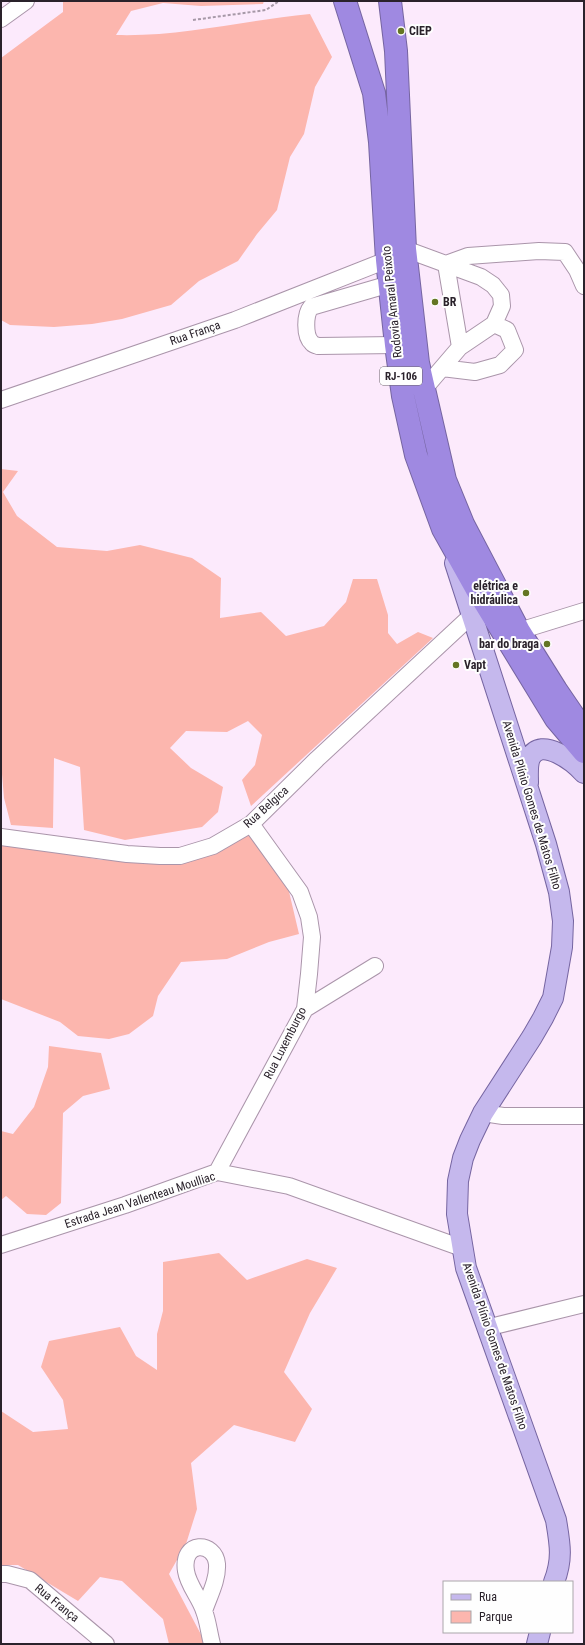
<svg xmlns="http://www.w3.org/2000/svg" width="585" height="1645" font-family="'Roboto Condensed',sans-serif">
<rect width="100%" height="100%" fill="#fceafc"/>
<path fill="#fcb6ae" d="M 63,1 L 264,1 L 263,4 L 201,6 L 163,3 L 131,11 L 116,35 C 181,37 246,20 310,14 L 332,57 L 315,87 L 304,134 L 290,157 L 277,210 L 257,234 L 238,261 L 199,281 L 171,305 L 122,319 L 92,324 L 54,327 L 10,325 L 1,320 L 1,58 L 63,12 Z
M 1,469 L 18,471 L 3,492 L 17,516 L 57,547 L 107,551 L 140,545 L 192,558 L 221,578 L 220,618 L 261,612 L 286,636 L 324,626 L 346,602 L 353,579 L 377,579 L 388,615 L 388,633 L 397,644 L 418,632 L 433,638 L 251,806 L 242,780 L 255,765 L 262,735 L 248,721 L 227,732 L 186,731 L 170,748 L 191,768 L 223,787 L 218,812 L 202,827 L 125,840 L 84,830 L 80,767 L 54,758 L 53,828 L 11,825 L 4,798 L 2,774 L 1,774 Z
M 251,834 L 287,883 L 299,934 L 269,942 L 227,959 L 181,962 L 158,996 L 153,1016 L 129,1034 L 109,1039 L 78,1036 L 60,1022 L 1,999 L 1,843 L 102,860 L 177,860 Z
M 49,1046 L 101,1053 L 110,1089 L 83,1096 L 63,1113 L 61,1203 L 46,1215 L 27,1214 L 6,1196 L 1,1200 L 1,1131 L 13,1134 L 34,1107 L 48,1067 Z
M 219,1253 L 247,1280 L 307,1259 L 337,1268 L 310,1313 L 284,1372 L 312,1409 L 295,1442 L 234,1425 L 191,1463 L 197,1509 L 186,1544 L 169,1574 L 206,1644 L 169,1644 L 163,1619 L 122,1581 L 100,1577 L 78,1601 L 18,1565 L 1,1565 L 1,1411 L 33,1432 L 68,1429 L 63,1400 L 41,1367 L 49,1341 L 120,1327 L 136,1356 L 157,1370 L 157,1334 L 163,1311 L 163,1262 Z"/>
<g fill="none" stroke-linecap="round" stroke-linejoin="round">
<defs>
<path id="minor" d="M 1,19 L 26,1
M 405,249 L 481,277 L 493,285 L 501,295 L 502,306 L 494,324 L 460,347 L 424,389
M 390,284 L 311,307 C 305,314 304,336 312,343 C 313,345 316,345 318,346 L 396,345
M 460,347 L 446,264 L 468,256 L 539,251 L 565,252 L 577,270 L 584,286
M 442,368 L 475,372 L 500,365 L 515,350 L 507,330 L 494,324
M 1,400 L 235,320 L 387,260
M 519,631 L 584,611
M 1,837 L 127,854 L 160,856 L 180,856 L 213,846 L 251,824 L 317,759 L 472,615
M 305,1009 L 375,966
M 483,1113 L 503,1116 L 584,1116
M 217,1172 L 305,1009 L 309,974 L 312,937 L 309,917 L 300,892 L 251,824
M 1,1245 L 125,1205 L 217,1172 L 289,1186 L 462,1248
M 486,1328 L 584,1304
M 1,1574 L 7,1574 L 30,1580 L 106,1644
M 204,1611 C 209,1596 218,1580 217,1564 C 215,1541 181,1540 186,1571 C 188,1585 200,1598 204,1611 C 208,1621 209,1633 212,1644"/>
<path id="major" d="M 455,563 L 546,844 L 559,892 L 563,921 L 562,947 L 553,998 L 543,1018 L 532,1037 L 483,1113 L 470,1140 L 463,1158 L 458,1181 L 457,1214 L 466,1268 L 556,1520 C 560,1544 563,1559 554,1582
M 528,783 C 528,775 527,765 530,758 C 541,735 575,763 584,773
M 537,1644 L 540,1632"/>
<path id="highway" d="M 345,1 L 374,93 L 380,142 L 387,260 L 396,345 L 403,396 L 416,455 L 443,529 L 476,588 L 556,719 L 584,752
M 390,1 L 396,51 L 405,249 L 418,363 L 445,480 L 463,524 L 519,631 L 556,690 L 584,731"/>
</defs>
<use href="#minor" stroke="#aa95aa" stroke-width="18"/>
<use href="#major" stroke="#7665a1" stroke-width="22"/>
<use href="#highway" stroke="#7665a1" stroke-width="24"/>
<path stroke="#a799a8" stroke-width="2" stroke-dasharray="3 2" stroke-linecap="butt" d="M 193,20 L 266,10 L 279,1"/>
<use href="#minor" stroke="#fff" stroke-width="16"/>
<use href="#major" stroke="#c5b8ed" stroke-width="20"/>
<use href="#highway" stroke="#9f89e1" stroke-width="22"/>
</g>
<g fill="#647523" stroke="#fefefe" stroke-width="1.5">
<circle cx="401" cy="31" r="4"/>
<circle cx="435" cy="302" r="4"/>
<circle cx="526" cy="593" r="4"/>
<circle cx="547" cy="644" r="4"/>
<circle cx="456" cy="665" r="4"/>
</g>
<g text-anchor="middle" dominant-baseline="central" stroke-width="4" stroke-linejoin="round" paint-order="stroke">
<rect fill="#fefefe" stroke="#6a646a" stroke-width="1" x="380" y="367" width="42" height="18" rx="3"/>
<g font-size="11" font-weight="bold" fill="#2a222b">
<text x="401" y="376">RJ-106</text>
</g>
<g font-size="12" font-weight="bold" fill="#2a222b" stroke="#fefefe" text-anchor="start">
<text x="409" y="31">CIEP</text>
<text x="443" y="302">BR</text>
<text x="518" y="586" text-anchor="end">elétrica e<tspan x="518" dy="14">hidráulica</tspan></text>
<text x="539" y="644" text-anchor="end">bar do braga</text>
<text x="464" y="665">Vapt</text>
</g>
<g font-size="12" fill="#2a222b" stroke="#fefefe">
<text transform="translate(392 302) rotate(-96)">Rodovia Amaral Peixoto</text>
<text transform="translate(195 333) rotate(-19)">Rua França</text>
<text transform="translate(532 805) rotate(73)">Avenida Plínio Gomes de Matos Filho</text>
<text transform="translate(266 807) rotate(-42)">Rua Belgica</text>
<text transform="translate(285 1043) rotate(-63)">Rua Luxemburgo</text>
<text transform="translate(140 1200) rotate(-18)">Estrada Jean Vallenteau Moulliac</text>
<text transform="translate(495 1346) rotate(71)">Avenida Plínio Gomes de Matos Filho</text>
<text transform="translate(57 1603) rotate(39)">Rua França</text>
</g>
</g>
<rect width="585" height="1645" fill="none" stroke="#2a222b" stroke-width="4"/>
<rect x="443" y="1581" width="130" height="52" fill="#fefefe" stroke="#a9a6aa"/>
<rect x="451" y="1594" width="20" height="6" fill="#c5b8ed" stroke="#a9a6aa"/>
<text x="479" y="1601" font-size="12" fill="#2a222b">Rua</text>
<rect x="451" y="1611" width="20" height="12" fill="#fcb6ae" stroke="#a9a6aa"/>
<text x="479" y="1621" font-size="12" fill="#2a222b">Parque</text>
</svg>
